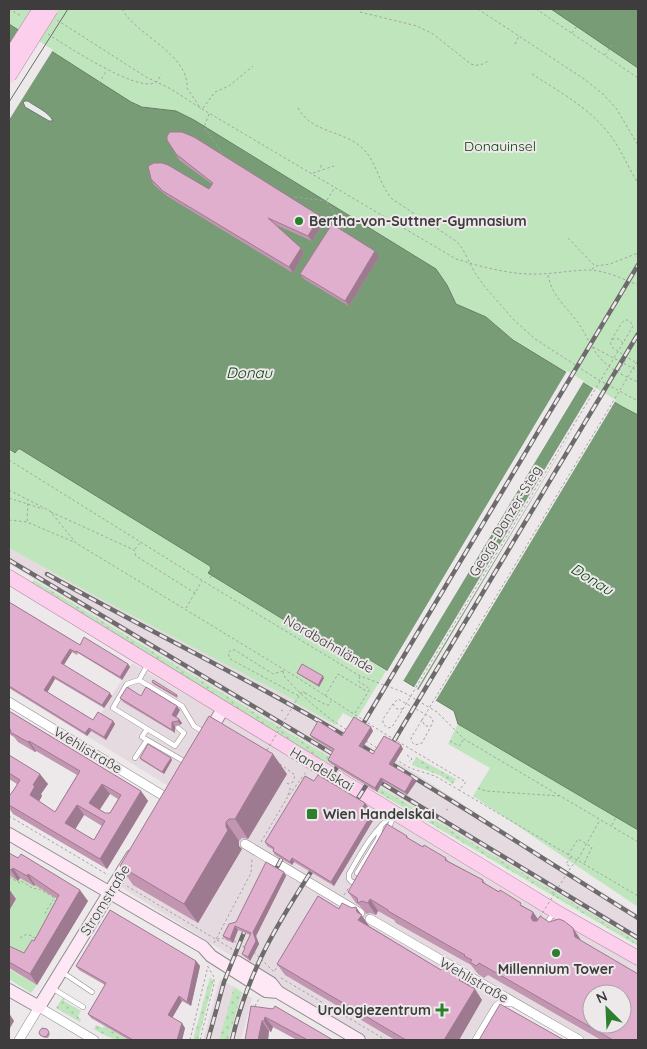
<svg xmlns="http://www.w3.org/2000/svg" width="647" height="1049" font-family="Quicksand,sans-serif">
<defs>
<pattern id="grass-dots" width="8" height="8" patternUnits="userSpaceOnUse" patternTransform="scale(1.25)"><rect width="8" height="8" fill="#bfe5bd"/><path d="M2 2h.1M6 6h.1" fill="none" stroke="#a5c5a3" stroke-width="1.8" stroke-linecap="round"/></pattern>
</defs>
<rect width="100%" height="100%" fill="#ede9eb"/>
<path fill="#e5dae0" fill-rule="evenodd" d="M 9,548 L 108,603 L 294,700 L 294,702 L 412,771 L 527,846 L 638,914 L 638,942 L 9,564 Z
M 132,663 L 638,961 L 638,999 L 614,1040 L 583,1040 L 501,992 L 470,1040 L 370,1040 L 241,962 L 121,887 L 178,792 L 87,736 ZM 592,994 L 622,994 L 622,1024 L 592,1024 Z
M 220,979 L 234,987 L 219,1040 L 203,1040 Z
M 242,992 L 252,998 L 241,1040 L 228,1040 Z"/>
<path fill="url(#grass-dots)" d="M 34,580 L 638,942 L 638,946 L 304,749 L 32,583 Z
M 416,757 L 456,779 L 453,784 L 439,775 L 412,765 Z
M 210,977 L 213,980 L 213,983 L 198,1040 L 193,1040 Z
M 234,987 L 242,992 L 228,1040 L 219,1040 Z
M 63,997 L 65,998 L 64,1001 L 81,1011 L 78,1016 L 81,1020 L 80,1022 L 56,1008 Z
M 96,1025 L 103,1028 L 104,1026 L 129,1040 C 114,1040 106,1037 94,1029 Z"/>
<path fill="#bfe5bd" d="M 9,9 L 551,9 L 638,68 L 638,415 L 621,406 L 513,339 L 486,317 L 456,304 L 447,285 L 436,269 L 181,113 C 165,107 146,110 131,102 L 9,24 Z
M 17,449 L 20,449 L 210,566 L 211,569 L 208,573 L 291,623 L 369,660 L 386,671 L 356,720 L 343,713 L 335,725 L 294,702 L 294,700 L 108,603 L 9,548 L 9,451 L 15,454 Z
M 458,724 L 638,830 L 638,907 L 473,796 L 490,768 L 448,744 Z
M 9,875 L 21,876 L 34,886 L 35,885 L 55,897 L 55,899 L 57,900 L 38,953 L 9,956 L 9,911 L 16,899 L 9,895 Z
M 9,969 L 37,985 L 31,993 L 9,979 Z"/>
<path fill="#789d76" stroke="#678065" fill-rule="evenodd" d="M 551,9 L 638,9 L 638,68 Z
M 9,24 L 131,102 L 142,107 L 176,111 L 194,120 L 436,269 L 447,285 L 456,304 L 486,317 L 513,340 L 621,406 L 638,415 L 638,830 L 458,724 L 454,711 L 370,660 L 354,663 L 208,573 L 211,569 L 210,566 L 20,449 L 18,449 L 15,453 L 9,449 ZM 25,101 L 28,101 C 36,107 49,112 53,121 L 49,121 L 25,107 L 23,102 Z"/>
<path fill="#ede9eb" d="M 20,29 L 53,50 L 9,120 L 9,46 Z
M 567,371 L 584,381 L 402,683 L 386,673 Z
M 594,387 L 616,400 L 435,702 L 417,692 L 577,424 L 416,691 L 413,689 Z"/>
<g fill="none" stroke-linecap="round" stroke-linejoin="round">
<defs>
<path id="lane" d="M 148,664 L 139,680 L 182,706 L 194,726 L 205,733
M 139,680 L 127,684 L 113,708 L 175,746 L 184,733 L 178,728
M 147,729 L 142,737 L 187,763
M 135,758 L 147,740
M 395,813 L 382,845 L 362,880 L 358,883 L 352,882 L 349,879 L 349,874 C 362,851 374,829 395,813 Z
M 357,873 L 378,839 L 381,826
M 545,926 L 554,912
M 62,972 L 92,992
M 52,988 L 83,1007"/>
<path id="street" d="M 9,702 L 167,798
M 245,844 L 360,913
M 370,919 L 579,1040
M 19,1040 L 39,1007 L 94,1040
M 477,1040 L 497,1007 L 504,1001 L 512,1002"/>
<path id="secondary" d="M 207,735 L 223,709
M 9,834 L 203,947 L 211,956 L 266,991 L 278,992
M 237,962 L 271,983 L 278,992 L 359,1040
M 9,990 L 39,1007 L 132,856"/>
<path id="primary" d="M 9,577 L 555,911 L 638,958"/>
</defs>
<use href="#lane" stroke="#8f8c8e" stroke-width="5.5"/>
<use href="#street" stroke="#8f8c8e" stroke-width="10"/>
<use href="#secondary" stroke="#8f8c8e" stroke-width="14"/>
<use href="#primary" stroke="#b888a6" stroke-width="15"/>
<path stroke="#a5a2a4" stroke-width="1" stroke-dasharray="2.5 2.5" stroke-linecap="butt" d="M 9,9 L 21,16
M 122,9 C 136,35 189,54 187,88 L 201,109
M 478,9 L 584,79 L 603,94 L 616,108 L 638,145
M 536,9 L 638,78
M 360,12 L 417,26 L 433,34 L 471,64 C 479,67 483,64 490,60
M 57,20 L 146,77 L 171,89 L 202,109 L 456,259 C 479,266 504,273 528,274 C 549,275 570,270 590,270 C 607,271 623,279 638,285
M 572,33 L 577,26
M 48,34 C 65,45 135,91 154,83 C 158,82 159,78 161,74
M 515,44 L 519,36
M 605,55 L 612,45
M 532,74 C 558,91 586,106 606,130 C 620,146 627,166 638,183
M 99,83 L 107,70
M 203,108 L 215,92 L 229,86 L 253,66
M 298,108 C 311,132 340,130 360,146 C 377,160 378,183 392,199 L 456,241 L 462,248 L 475,273 L 485,287 L 514,320 L 535,339 L 597,379 L 638,401
M 209,114 L 204,127 L 222,153 L 221,156
M 321,165 L 321,170
M 313,173 L 334,166
M 327,200 L 335,187
M 293,201 L 294,197 L 327,201
M 327,202 L 343,227 L 342,231
M 568,238 L 595,266
M 592,269 L 596,266 L 610,264 L 638,253
M 548,275 C 552,297 567,307 579,324 C 587,336 592,350 602,360 C 611,370 626,377 638,382
M 612,339 L 619,339 L 623,343 L 633,326 L 630,321 C 626,319 624,320 621,324 L 612,339 C 610,343 610,345 613,348 L 638,364
M 593,347 L 638,371
M 619,371 L 627,357
M 9,460 L 203,581 L 360,676 L 403,692 L 437,712 L 464,739 L 638,842
M 9,490 L 50,511 L 76,543 L 298,678 L 382,732 L 466,782 L 459,790 L 638,896
M 9,498 L 43,509
M 51,512 L 134,550 L 136,556 L 195,593
M 9,520 L 27,522 L 74,542
M 27,521 L 28,503
M 135,549 L 140,543
M 210,578 L 212,575
M 186,608 L 202,581
M 287,626 L 289,622
M 331,653 L 333,649
M 283,671 L 284,676 C 303,697 323,715 347,730
M 283,671 L 273,674 L 235,650 L 231,650 L 228,653 L 230,659 L 299,696
M 305,693 L 326,705 L 329,705 L 331,701
M 325,696 L 338,674 L 368,692
M 393,704 L 397,709 L 403,709 L 392,727 L 388,728 L 383,724 L 383,719 L 393,704 L 398,699 L 432,718 L 433,722 L 431,726 L 422,743 L 415,745 L 412,742 L 411,738 L 422,720 L 425,726 L 431,726
M 281,710 L 283,711
M 355,713 L 370,689 L 358,681 L 360,676
M 397,740 L 415,709
M 366,741 L 377,748
M 450,741 L 459,746 L 464,739
M 407,755 L 412,759 L 411,761 L 409,761
M 395,759 L 410,768 L 435,776 L 459,790
M 280,764 L 295,775 L 293,782 L 289,784 L 286,783
M 478,788 L 486,791 L 559,796
M 288,795 L 291,786
M 446,809 L 448,810
M 9,816 L 108,875
M 612,825 L 616,817
M 261,842 L 287,798 L 306,772
M 568,855 L 578,839 L 592,847 L 584,864
M 571,857 L 566,864 L 571,867
M 578,859 L 600,820
M 9,877 L 20,883 L 21,881 L 34,889 L 37,888 L 52,896 L 56,901
M 127,886 L 237,952
M 344,895 L 349,887
M 50,916 L 45,913 L 53,900
M 20,938 C 26,933 29,934 35,938
M 217,939 L 225,938
M 234,941 L 246,948
M 214,943 L 251,873 L 252,859
M 254,952 L 274,972 L 279,964
M 281,978 L 386,1040
M 255,1006 L 259,999
M 190,1040 L 208,966
M 200,1040 L 214,984 L 214,977 L 208,967"/>
<use href="#lane" stroke="#fff" stroke-width="4.5"/>
<use href="#street" stroke="#fff" stroke-width="9"/>
<use href="#secondary" stroke="#fee8f5" stroke-width="12"/>
<use href="#primary" stroke="#fcd0ec" stroke-width="14"/>
<path stroke="#6e6b6d" stroke-width="1" d="M 9,102 L 68,9"/>
<defs>
<path id="rail" d="M 9,560 L 343,760
M 47,574 C 139,626 235,672 326,725 C 432,786 535,854 638,918
M 357,734 L 638,265
M 386,754 L 638,334
M 370,776 L 638,938
M 322,792 L 344,755
M 350,811 L 374,773
M 270,880 L 288,847
M 208,1040 L 224,982 L 249,920
M 232,1040 C 248,970 279,921 318,861"/>
</defs>
<use href="#rail" stroke="#6e6b6d" stroke-width="4.5"/>
<use href="#rail" stroke="#ede9eb" stroke-width="2.5" stroke-dasharray="8" stroke-linecap="butt"/>
<defs>
<path id="primary-bridge" d="M 9,58 L 40,9
M 9,76 L 51,9"/>
</defs>
<use href="#primary-bridge" stroke="#b888a6" stroke-width="15" stroke-linecap="butt"/>
<path stroke="#a5a2a4" stroke-width="1" stroke-dasharray="2.5 2.5" stroke-linecap="butt" d="M 403,709 L 623,343
M 422,720 L 638,360
M 267,750 L 302,691 L 305,693
M 540,917 L 571,867 L 578,859"/>
<use href="#primary-bridge" stroke="#fcd0ec" stroke-width="14"/>
</g>
<path fill="#c296b1" fill-rule="evenodd" d="M 176,154 L 324,222 L 312,241 L 276,225 L 301,248 L 304,253 L 293,273 L 167,196 L 154,185 L 151,179 L 209,189 L 212,184 L 179,160 Z
M 379,257 L 349,306 L 304,279 L 300,274 Z
M 9,602 L 80,645 L 128,664 L 130,667 L 122,680 L 78,653 L 77,655 L 72,652 L 64,665 L 112,696 L 104,708 L 55,679 L 47,692 L 93,720 L 113,721 L 115,724 L 106,740 L 91,731 L 87,736 L 9,688 Z
M 297,673 L 324,678 L 319,687 L 298,674 Z
M 152,682 L 177,695 L 178,696 L 177,698 L 153,684 Z
M 141,696 L 180,710 L 176,717 L 179,719 L 182,723 L 180,725 L 175,726 L 175,733 L 123,702 L 120,698 Z
M 9,711 L 141,791 L 148,801 L 107,869 L 13,814 L 9,808 L 9,795 L 10,795 L 13,791 L 17,784 L 9,779 L 9,755 L 48,784 L 41,794 L 42,796 L 39,801 L 55,812 L 77,775 L 36,751 L 35,752 L 18,742 L 14,737 L 9,734 ZM 110,794 L 118,799 L 110,813 L 105,813 L 99,809 ZM 84,815 L 102,826 L 94,840 L 75,829 Z
M 373,731 L 362,748 L 373,754 L 403,749 L 392,766 L 413,778 L 416,782 L 407,795 L 383,781 L 377,792 L 330,763 L 328,760 L 333,751 L 312,738 L 310,735 L 342,736 Z
M 140,758 L 172,760 L 164,774 L 141,760 Z
M 287,774 L 248,839 L 242,838 L 239,841 L 239,846 L 242,849 L 198,923 L 133,885 L 120,866 Z
M 365,803 L 368,807 L 365,812 L 374,819 L 334,886 L 294,862 L 292,865 L 275,855 L 273,851 L 274,850 L 267,846 L 265,842 Z
M 407,836 L 409,839 L 423,847 L 446,858 L 448,861 L 483,880 L 486,884 L 533,912 L 538,919 L 638,1040 L 601,1040 L 488,975 L 484,978 L 478,974 L 471,965 L 396,923 L 394,920 L 378,911 L 376,915 L 370,913 L 366,914 L 360,906 L 356,903 L 348,892 Z
M 9,853 L 88,901 L 37,985 L 9,968 L 9,946 L 24,953 L 34,941 L 57,899 L 35,885 L 34,886 L 20,878 L 18,881 L 9,875 Z
M 284,872 L 286,876 L 256,936 L 259,944 L 250,961 L 245,957 L 242,954 L 245,949 L 244,948 L 250,935 L 238,930 L 233,943 L 226,940 L 223,936 L 236,922 Z
M 356,907 L 369,926 L 441,970 L 456,974 L 465,975 L 473,986 L 471,987 L 482,1000 L 459,1040 L 395,1040 L 285,975 L 277,964 L 339,909 L 352,908 Z
M 196,961 L 200,966 L 191,1006 L 182,1001 L 172,1018 L 185,1028 L 182,1040 L 129,1040 L 91,1018 L 88,1014 L 105,985 L 79,970 L 76,966 Z
M 251,1006 L 333,1040 L 297,1040 L 273,1027 L 271,1032 L 269,1031 L 268,1040 L 245,1040 Z
M 48,1031 L 50,1034 L 48,1038 L 45,1038 L 40,1035 Z"/>
<path fill="#9e7a90" d="M 320,216 L 324,222 L 312,241 L 308,236 Z
M 301,248 L 304,253 L 293,273 L 289,267 Z
M 375,251 L 379,257 L 349,306 L 345,301 Z
M 70,649 L 72,652 L 63,666 L 61,663 Z
M 128,664 L 130,667 L 122,680 L 120,677 Z
M 53,676 L 55,679 L 47,693 L 44,690 Z
M 323,676 L 324,678 L 319,687 L 318,685 Z
M 110,693 L 112,696 L 104,708 L 102,705 Z
M 177,706 L 180,710 L 175,719 L 172,715 Z
M 179,719 L 182,723 L 180,725 L 178,721 Z
M 113,721 L 115,724 L 106,740 L 104,737 Z
M 172,722 L 175,726 L 175,733 L 172,730 Z
M 371,727 L 373,731 L 362,749 L 359,746 Z
M 89,728 L 91,731 L 87,736 L 85,733 Z
M 29,741 L 36,751 L 35,752 L 28,742 Z
M 401,745 L 403,749 L 392,767 L 389,764 Z
M 273,754 L 287,774 L 248,839 L 235,819 Z
M 171,758 L 172,760 L 164,774 L 162,772 Z
M 40,774 L 48,784 L 41,794 L 42,796 L 37,805 L 30,795 L 33,785 Z
M 381,778 L 383,781 L 377,792 L 375,788 Z
M 413,778 L 416,782 L 407,795 L 405,792 Z
M 102,784 L 110,794 L 97,814 L 89,803 Z
M 141,791 L 148,801 L 107,869 L 100,859 Z
M 365,803 L 368,807 L 364,813 L 362,809 Z
M 77,805 L 84,815 L 73,833 L 65,823 Z
M 371,815 L 374,819 L 334,886 L 331,882 Z
M 226,822 L 239,841 L 239,846 L 242,849 L 198,923 L 184,904 L 226,827 Z
M 292,858 L 294,862 L 292,865 L 290,862 Z
M 13,868 L 20,878 L 18,881 L 11,870 Z
M 284,872 L 286,876 L 256,936 L 259,944 L 250,961 L 248,957 L 253,932 Z
M 28,874 L 35,885 L 34,886 L 27,876 Z
M 9,889 L 16,899 L 9,911 Z
M 80,890 L 88,901 L 37,985 L 30,974 Z
M 370,899 L 378,911 L 376,915 L 368,903 Z
M 356,907 L 369,926 L 366,931 L 358,920 Z
M 533,912 L 541,924 L 539,929 L 531,918 Z
M 235,926 L 238,930 L 233,943 L 230,939 Z
M 573,928 L 581,940 L 575,937 Z
M 196,961 L 200,966 L 191,1006 L 187,1002 Z
M 475,989 L 482,1000 L 459,1040 L 444,1040 Z
M 179,996 L 182,1001 L 171,1020 L 168,1015 Z
M 9,1013 L 14,1021 L 9,1030 Z
M 265,1017 L 273,1027 L 271,1032 L 264,1021 Z
M 262,1021 L 269,1031 L 268,1040 L 258,1040 Z
M 182,1023 L 185,1028 L 182,1040 L 177,1040 Z"/>
<path fill="#e1afce" stroke="#9e7a90" fill-rule="evenodd" d="M 170,132 L 182,132 L 194,137 L 320,216 L 308,236 L 268,218 L 301,248 L 289,267 L 163,191 L 151,179 L 148,166 L 154,163 L 162,163 L 168,165 L 209,189 L 213,183 L 176,154 L 167,140 L 167,136 Z
M 332,224 L 375,251 L 345,301 L 300,274 Z
M 9,602 L 80,645 L 84,637 L 128,664 L 120,677 L 76,651 L 75,652 L 70,649 L 61,663 L 110,693 L 102,705 L 53,676 L 44,690 L 93,720 L 98,712 L 113,721 L 104,737 L 89,728 L 85,733 L 9,686 Z
M 302,664 L 323,676 L 318,685 L 297,673 Z
M 153,680 L 177,695 L 176,696 L 152,682 Z
M 127,687 L 141,696 L 146,687 L 177,706 L 172,715 L 179,719 L 178,721 L 172,722 L 172,730 L 120,698 Z
M 9,711 L 141,791 L 100,859 L 9,805 L 9,795 L 10,795 L 13,791 L 20,780 L 9,773 L 9,755 L 40,774 L 33,785 L 35,786 L 30,795 L 55,812 L 80,771 L 29,741 L 28,742 L 10,732 L 11,730 L 9,728 ZM 102,784 L 121,795 L 110,813 L 105,813 L 89,803 ZM 77,805 L 105,821 L 94,840 L 65,823 Z
M 209,716 L 273,754 L 235,819 L 229,819 L 226,822 L 226,827 L 228,830 L 184,904 L 120,866 Z
M 354,717 L 371,727 L 359,746 L 373,754 L 384,736 L 401,745 L 389,764 L 413,778 L 405,792 L 381,778 L 375,788 L 328,760 L 334,749 L 310,735 L 318,721 L 342,736 Z
M 148,744 L 171,758 L 162,772 L 140,758 Z
M 318,775 L 365,803 L 362,809 L 371,815 L 331,882 L 292,858 L 290,862 L 273,851 L 274,848 L 265,842 L 305,776 L 314,781 Z
M 387,824 L 407,836 L 406,837 L 423,847 L 424,845 L 446,858 L 445,860 L 483,880 L 482,882 L 499,892 L 500,890 L 521,903 L 520,905 L 533,912 L 531,918 L 533,921 L 537,921 L 540,916 L 549,922 L 559,919 L 564,921 L 573,928 L 575,937 L 638,974 L 638,1040 L 613,1040 L 479,963 L 476,966 L 470,962 L 472,960 L 464,956 L 465,955 L 388,911 L 388,910 L 370,899 L 368,903 L 362,901 L 358,903 L 357,898 L 348,892 ZM 592,994 L 622,994 L 622,1024 L 592,1024 Z
M 9,853 L 18,858 L 21,854 L 80,890 L 30,974 L 9,962 L 9,946 L 24,953 L 32,940 L 34,941 L 38,934 L 59,895 L 28,874 L 27,876 L 13,868 L 11,870 L 9,869 Z
M 266,862 L 284,872 L 253,932 L 256,941 L 248,957 L 242,954 L 245,948 L 244,948 L 251,933 L 235,926 L 230,939 L 223,936 L 229,924 L 236,922 Z
M 318,896 L 339,909 L 342,903 L 352,908 L 356,907 L 357,912 L 362,915 L 358,920 L 441,970 L 444,966 L 456,974 L 459,971 L 465,975 L 459,980 L 475,989 L 444,1040 L 406,1040 L 277,964 Z
M 110,910 L 196,961 L 187,1002 L 179,996 L 168,1015 L 182,1023 L 177,1040 L 133,1040 L 88,1014 L 106,983 L 76,966 Z
M 500,1004 L 564,1040 L 479,1040 Z
M 251,1006 L 273,1009 L 275,1006 L 333,1040 L 305,1040 L 306,1039 L 265,1017 L 264,1021 L 262,1021 L 258,1040 L 245,1040 Z
M 42,1028 L 47,1029 L 49,1032 L 47,1036 L 44,1037 L 40,1035 L 39,1032 Z"/>
<g fill="#2c802d" stroke="#ede9eb" stroke-width="2">
<circle cx="299" cy="221" r="5"/>
<rect x="306" y="808" width="12" height="12" rx="2.5"/>
<circle cx="556" cy="953" r="5"/>
<path d="M439.5 1002.5h5v5h5v5h-5v5h-5v-5h-5v-5h5z"/>
</g>
<g text-anchor="middle" dominant-baseline="central" stroke-width="4" stroke-linejoin="round" paint-order="stroke">
<g font-size="14" fill="#003902" stroke="#ede9eb">
<text x="500" y="146">Donauinsel</text>
</g>
<g font-size="14" font-weight="bold" fill="#3e3c3d" stroke="#ede9eb" text-anchor="start">
<text x="309" y="221">Bertha-von-Suttner-Gymnasium</text>
<text x="323" y="814">Wien Handelskai</text>
<text x="556" y="969" text-anchor="middle">Millennium Tower</text>
<text x="431" y="1010" text-anchor="end">Urologiezentrum</text>
</g>
<g font-size="14" fill="#3e3c3d" stroke="#ede9eb">
<text transform="translate(505 521) rotate(-59)">Georg-Danzer-Steg</text>
<text transform="translate(329 644) rotate(30)">Nordbahnlände</text>
<text transform="translate(88 750) rotate(31)">Wehlistraße</text>
<text transform="translate(322 769) rotate(31)">Handelskai</text>
<text transform="translate(105 900) rotate(-58)">Stromstraße</text>
<text transform="translate(474 980) rotate(30)">Wehlistraße</text>
</g>
<g font-size="15" font-style="italic" fill="#023c05" stroke="#ede9eb">
<text x="249" y="372">Donau</text>
<text transform="translate(592 579) rotate(32)">Donau</text>
</g>
</g>
<rect width="647" height="1049" fill="none" stroke="#3e3c3d" stroke-width="20"/>
<g transform="translate(607 1009) rotate(336)"><circle r="24" fill="#ede9eb" stroke="#a7a4a5"/>
<path d="M0-4L9 19L0 12L-9 19Z" fill="#2c802d"/>
<text y="-8" font-size="14" font-weight="bold" text-anchor="middle" fill="#3e3c3d">N</text>
</g>
</svg>
